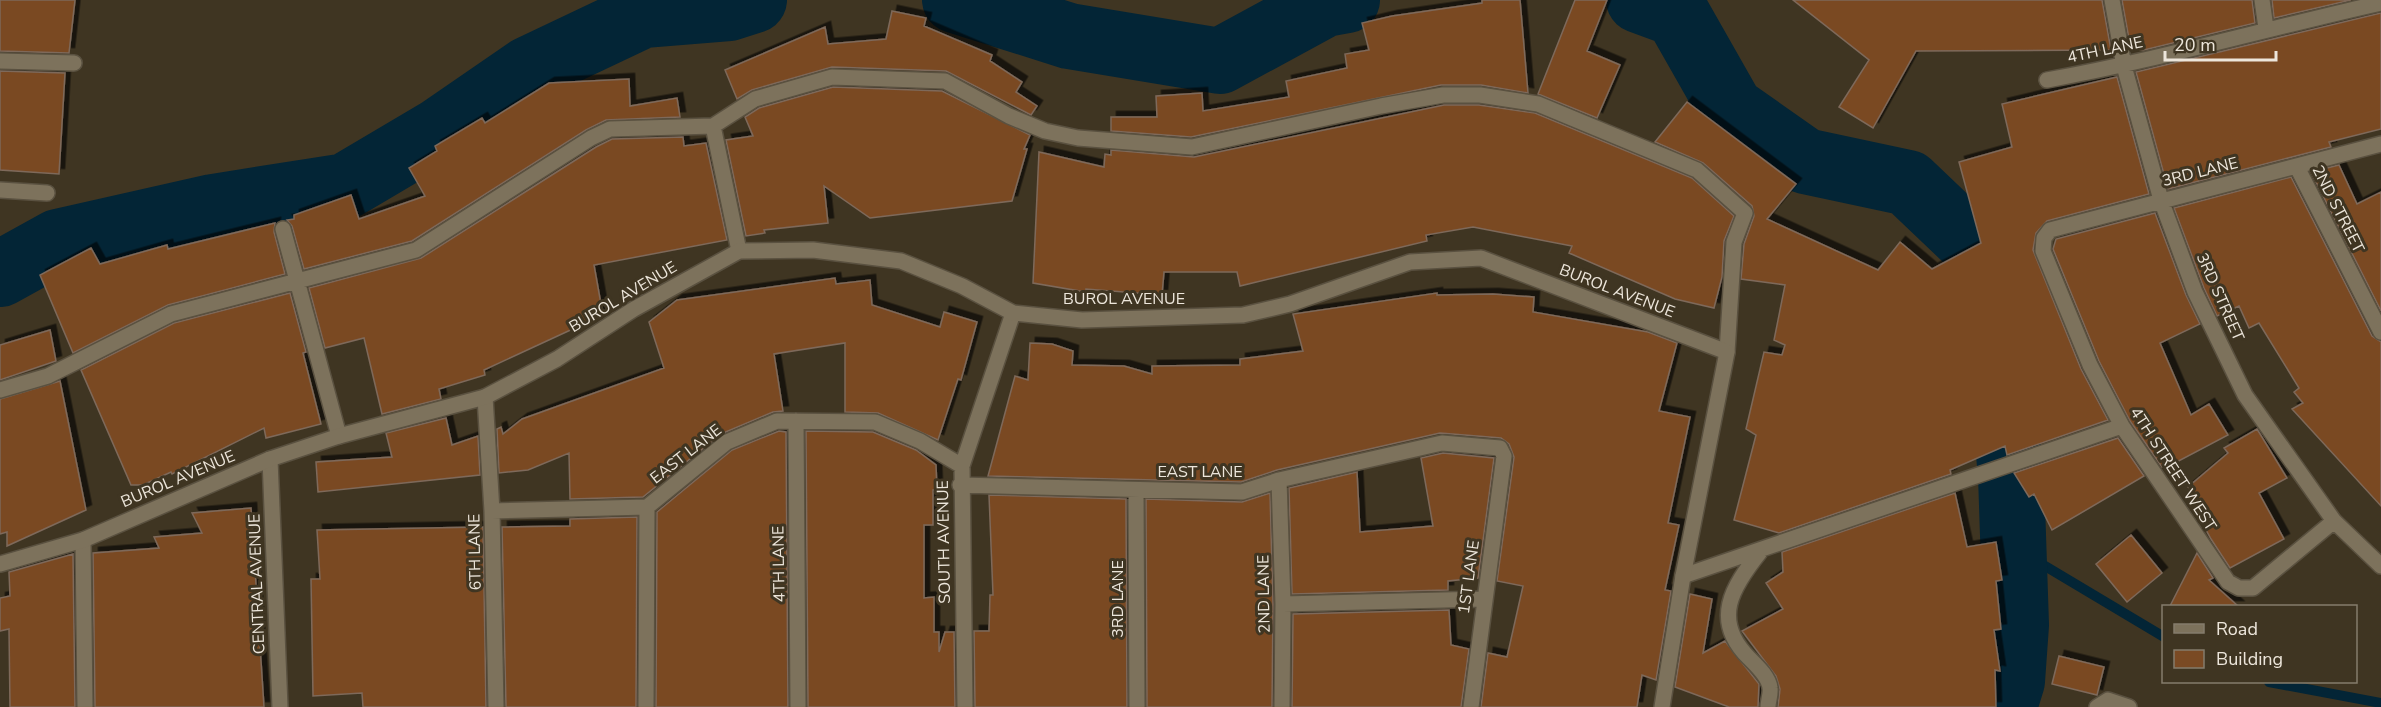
<svg xmlns="http://www.w3.org/2000/svg" width="2381" height="707" font-family="'Nunito Sans',sans-serif">
<defs>
<filter id="shadow"><feDropShadow dx="5.5" dy="-5.5" stdDeviation="0" flood-color="#0009"/></filter>
</defs>
<rect width="100%" height="100%" fill="#3f3522"/>
<g fill="none" stroke-linecap="round" stroke-linejoin="round">
<path stroke="#032536" stroke-width="10" d="M 2013,540 L 2030,557 L 2164,637
M 2269,682 L 2381,703"/>
<path stroke="#032536" stroke-width="66" d="M 955,0 L 1069,36 L 1220,61 L 1325,4 L 1347,0
M 1639,0 L 1677,14 L 1731,109 L 1805,161 L 1908,183 L 1973,245 L 2003,392 L 2011,475 L 2016,625 L 2012,681 L 2004,707
M 0,274 L 58,242 L 213,207 L 346,186 L 439,131 L 529,69 L 643,15 L 729,8 L 754,0"/>
</g>
<path fill="#7a4a24" stroke="#7e695a" stroke-width="1.5" filter="url(#shadow)" d="M 0,0 L 75,0 L 69,53 L 0,51 Z
M 1482,0 L 1520,0 L 1528,93 L 1481,85 L 1441,85 L 1191,137 L 1111,131 L 1111,117 L 1157,117 L 1156,96 L 1202,93 L 1203,111 L 1289,97 L 1286,81 L 1347,68 L 1345,54 L 1369,50 L 1362,23 L 1392,16 L 1482,3 Z
M 1575,0 L 1607,0 L 1587,51 L 1620,65 L 1597,118 L 1538,94 Z
M 1793,0 L 2102,0 L 2111,50 L 1916,51 L 1873,128 L 1839,107 L 1869,60 Z
M 2122,0 L 2252,0 L 2255,23 L 2144,50 L 2131,50 Z
M 2272,0 L 2351,0 L 2274,18 Z
M 892,11 L 926,18 L 924,26 L 992,55 L 990,61 L 1022,82 L 1016,92 L 1037,106 L 1031,115 L 946,71 L 832,67 L 752,90 L 737,99 L 725,70 L 825,27 L 828,44 L 886,39 Z
M 2381,13 L 2381,129 L 2329,142 L 2331,147 L 2168,189 L 2136,72 Z
M 0,71 L 65,73 L 59,174 L 0,170 Z
M 2117,77 L 2149,194 L 2047,221 L 2036,233 L 2033,250 L 2081,369 L 2108,420 L 2007,455 L 2005,446 L 1950,470 L 1951,474 L 1779,533 L 1734,520 L 1756,435 L 1746,429 L 1764,352 L 1782,355 L 1785,345 L 1774,340 L 1785,285 L 1741,279 L 1744,244 L 1754,216 L 1752,206 L 1703,163 L 1655,142 L 1687,102 L 1796,184 L 1767,219 L 1878,270 L 1900,242 L 1932,269 L 1981,243 L 1959,162 L 2012,147 L 2002,104 Z
M 629,79 L 630,106 L 677,98 L 680,117 L 606,120 L 586,130 L 412,241 L 304,269 L 292,226 L 287,220 L 294,219 L 294,215 L 351,195 L 359,219 L 425,196 L 409,168 L 437,151 L 435,146 L 482,118 L 485,123 L 549,83 Z
M 833,87 L 942,91 L 1030,135 L 1024,149 L 1027,149 L 1012,201 L 870,218 L 824,186 L 828,223 L 764,230 L 765,233 L 746,236 L 726,140 L 753,136 L 745,117 L 759,108 Z
M 1444,105 L 1479,105 L 1535,113 L 1692,178 L 1734,216 L 1724,241 L 1722,277 L 1714,308 L 1675,299 L 1569,253 L 1572,246 L 1473,227 L 1426,235 L 1427,241 L 1240,286 L 1237,272 L 1164,272 L 1162,295 L 1086,289 L 1086,292 L 1033,283 L 1039,152 L 1104,167 L 1105,154 L 1111,155 L 1111,150 L 1194,157 Z
M 683,137 L 684,146 L 706,143 L 727,240 L 594,265 L 603,315 L 484,370 L 485,375 L 439,389 L 441,399 L 382,414 L 364,338 L 325,348 L 309,288 L 421,258 L 596,147 L 612,139 Z
M 2339,165 L 2357,204 L 2381,192 L 2381,311 L 2311,172 Z
M 2291,177 L 2372,336 L 2381,342 L 2381,506 L 2292,409 L 2303,403 L 2294,392 L 2299,388 L 2259,323 L 2249,328 L 2239,306 L 2217,316 L 2204,288 L 2174,208 Z
M 2155,213 L 2186,295 L 2200,324 L 2160,343 L 2191,415 L 2209,404 L 2228,435 L 2173,464 L 2172,462 L 2162,467 L 2130,421 L 2099,361 L 2053,249 L 2056,239 Z
M 275,223 L 274,232 L 285,274 L 168,305 L 73,353 L 40,275 L 91,248 L 100,264 L 167,245 L 168,249 Z
M 835,278 L 836,284 L 870,280 L 872,305 L 940,327 L 944,312 L 977,322 L 961,380 L 958,379 L 938,440 L 878,413 L 845,412 L 845,343 L 774,354 L 783,411 L 773,412 L 721,434 L 643,497 L 570,499 L 569,453 L 528,470 L 499,473 L 497,429 L 501,427 L 503,434 L 522,419 L 664,368 L 649,322 L 677,300 Z
M 290,293 L 306,352 L 303,353 L 321,424 L 266,438 L 264,428 L 172,474 L 171,472 L 143,485 L 131,485 L 81,370 L 174,323 Z
M 1437,293 L 1437,295 L 1493,294 L 1534,297 L 1533,312 L 1648,332 L 1677,343 L 1659,411 L 1690,417 L 1668,523 L 1679,525 L 1665,590 L 1671,591 L 1656,680 L 1642,675 L 1637,707 L 1481,707 L 1488,653 L 1507,657 L 1523,586 L 1497,581 L 1514,457 L 1509,444 L 1501,438 L 1440,433 L 1277,470 L 1241,482 L 988,476 L 1015,376 L 1028,380 L 1030,343 L 1052,344 L 1073,351 L 1072,365 L 1124,366 L 1152,374 L 1152,366 L 1240,365 L 1240,359 L 1303,351 L 1293,314 Z
M 50,330 L 56,361 L 0,380 L 0,345 Z
M 60,381 L 86,510 L 7,546 L 7,532 L 0,534 L 0,399 Z
M 446,418 L 452,445 L 478,436 L 480,475 L 318,492 L 316,462 L 392,457 L 386,433 Z
M 2257,429 L 2287,478 L 2259,493 L 2284,539 L 2230,568 L 2211,539 L 2205,528 L 2212,524 L 2188,487 L 2228,453 L 2224,448 Z
M 779,431 L 786,432 L 788,707 L 656,707 L 657,512 L 732,450 Z
M 806,431 L 873,432 L 916,450 L 936,465 L 937,490 L 933,490 L 933,525 L 924,525 L 924,598 L 934,597 L 934,632 L 939,632 L 939,652 L 945,632 L 954,632 L 955,707 L 808,707 Z
M 2118,438 L 2144,476 L 2052,530 L 2034,494 L 2029,497 L 2014,473 Z
M 1443,453 L 1494,458 L 1478,578 L 1448,581 L 1448,590 L 1292,594 L 1289,488 L 1357,472 L 1360,532 L 1433,526 L 1421,458 Z
M 1270,493 L 1273,604 L 1272,707 L 1147,707 L 1146,499 L 1242,502 Z
M 1955,493 L 1967,547 L 1996,542 L 2002,580 L 1996,581 L 2001,629 L 1994,630 L 2000,671 L 1995,670 L 1996,707 L 1778,707 L 1780,689 L 1776,676 L 1742,631 L 1783,609 L 1766,583 L 1783,572 L 1782,552 Z
M 989,495 L 1126,499 L 1127,707 L 975,707 L 974,631 L 989,631 L 990,595 L 993,595 Z
M 251,508 L 264,707 L 95,707 L 93,553 L 159,548 L 154,537 L 202,533 L 192,513 Z
M 637,517 L 636,707 L 506,707 L 502,527 L 570,526 L 570,519 Z
M 483,527 L 486,707 L 363,707 L 362,693 L 313,696 L 311,579 L 320,579 L 317,530 Z
M 2131,535 L 2162,573 L 2127,602 L 2096,564 Z
M 2197,553 L 2213,578 L 2209,580 L 2238,606 L 2170,606 Z
M 73,554 L 75,707 L 10,707 L 9,629 L 0,631 L 0,598 L 10,596 L 9,572 Z
M 1690,594 L 1712,599 L 1703,653 L 1725,641 L 1759,684 L 1758,707 L 1729,707 L 1675,687 Z
M 1449,610 L 1451,645 L 1469,649 L 1461,707 L 1292,707 L 1293,614 Z
M 2059,656 L 2104,667 L 2097,695 L 2052,684 Z"/>
<g fill="none" stroke-linecap="round" stroke-linejoin="round">
<defs>
<path id="street" d="M 2112,0 L 2124,66 L 2161,200 L 2195,292 L 2245,395 L 2334,521 L 2381,566
M 2262,0 L 2266,28
M 0,61 L 74,63
M 2047,80 C 2159,60 2269,28 2381,3
M 2297,167 L 2381,332
M 0,190 L 47,193
M 283,229 L 339,436
M 739,251 L 713,126 L 755,99 L 832,77 L 945,81 L 1009,116 L 1045,131 L 1078,138 L 1192,147 L 1381,106 L 1443,95 L 1480,95 L 1538,104 L 1697,170 L 1745,213 L 1734,242 L 1727,352
M 0,390 L 48,376 L 171,314 L 416,250 L 591,138 L 610,129 L 713,126
M 485,397 L 492,511 L 496,707
M 796,421 L 798,707
M 270,459 L 280,707
M 1279,480 L 1283,604 L 1282,707
M 960,485 L 1242,492 L 1279,480 L 1442,443 L 1500,448 L 1504,456 L 1471,707
M 1136,490 L 1137,707
M 492,511 L 647,507 L 727,442 L 777,421 L 875,422 L 920,441 L 962,466
M 2334,521 L 2253,588 L 2239,588 L 2228,582 L 2122,426 L 2090,365 L 2043,251 L 2044,238 L 2050,230 L 2381,144
M 83,540 L 85,707
M 1760,552 C 1732,587 1711,620 1749,658 C 1757,666 1769,677 1770,688 C 1771,694 1768,701 1768,707
M 1683,576 L 2122,426
M 1283,604 L 1484,599
M 646,707 L 647,507
M 965,707 L 962,466 L 1013,313
M 2097,707 L 2108,700 L 2129,707"/>
<path id="secondary" d="M 0,564 L 83,540 L 270,459 L 339,436 L 485,397 L 557,359 L 634,309 L 739,251 L 813,250 L 901,261 L 962,286 L 1013,313 L 1082,320 L 1243,315 L 1290,304 L 1410,262 L 1481,258 L 1727,352 L 1683,576 L 1662,707"/>
</defs>
<use href="#street" stroke="#5a5140" stroke-width="18"/>
<use href="#secondary" stroke="#5a5140" stroke-width="18"/>
<use href="#street" stroke="#7d725c" stroke-width="15"/>
<use href="#secondary" stroke="#7d725c" stroke-width="15"/>
</g>
<g text-anchor="middle" dominant-baseline="central" stroke-width="6" stroke-linejoin="round" paint-order="stroke">
<g font-size="16" fill="#ede6db" stroke="#3f3522">
<text transform="translate(2105 50) rotate(-12)">4TH LANE</text>
<text transform="translate(2200 172) rotate(-14)">3RD LANE</text>
<text transform="translate(2338 209) rotate(63)">2ND STREET</text>
<text transform="translate(1617 291) rotate(21)">BUROL AVENUE</text>
<text transform="translate(623 297) rotate(-31)">BUROL AVENUE</text>
<text transform="translate(2220 297) rotate(66)">3RD STREET</text>
<text x="1124" y="299">BUROL AVENUE</text>
<text transform="translate(686 454) rotate(-38)">EAST LANE</text>
<text transform="translate(2173 469) rotate(57)">4TH STREET WEST</text>
<text x="1200" y="472">EAST LANE</text>
<text transform="translate(178 479) rotate(-23)">BUROL AVENUE</text>
<text transform="translate(944 542) rotate(-91)">SOUTH AVENUE</text>
<text transform="translate(475 552) rotate(-91)">6TH LANE</text>
<text transform="translate(779 564) rotate(-91)">4TH LANE</text>
<text transform="translate(1469 577) rotate(-82)">1ST LANE</text>
<text transform="translate(257 584) rotate(-92)">CENTRAL AVENUE</text>
<text transform="translate(1264 594) rotate(-91)">2ND LANE</text>
<text transform="translate(1118 599) rotate(-90)">3RD LANE</text>
</g>
</g>
<rect x="2162" y="605" width="195" height="78" fill="#3f3522" stroke="#857c6c" stroke-width="1.5"/>
<rect x="2174" y="624" width="30" height="9" fill="#7d725c" stroke="#857c6c" stroke-width="1.5"/>
<text x="2216" y="635" font-size="18" fill="#ede6db">Road</text>
<rect x="2174" y="650" width="30" height="18" fill="#7a4a24" stroke="#857c6c" stroke-width="1.5"/>
<text x="2216" y="665" font-size="18" fill="#ede6db">Building</text>
<path d="M2165 51v9h111v-9" fill="none" stroke="#ede6db" stroke-width="3"/>
<text x="2174" y="51" font-size="18" fill="#ede6db" stroke="#3f3522" stroke-width="4.5" paint-order="stroke">20 m</text>
</svg>
